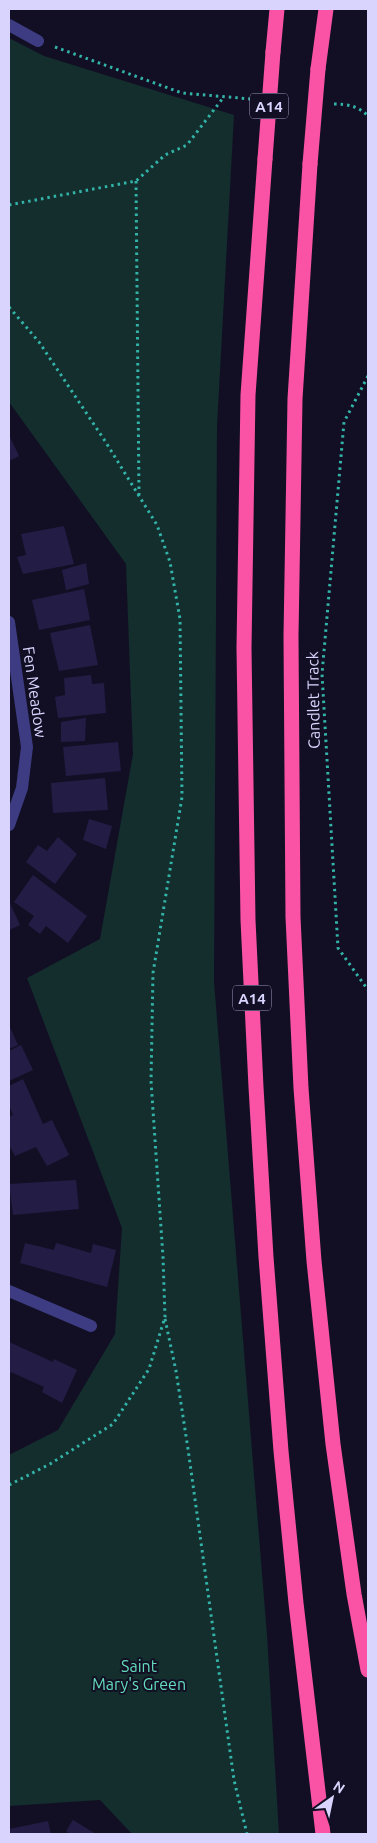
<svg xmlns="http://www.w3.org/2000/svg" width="377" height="1843" font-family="Ubuntu,sans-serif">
<rect width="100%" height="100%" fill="#120f24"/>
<path fill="#132e2d" d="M 9,38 L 44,56 L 234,115 L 217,426 L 214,982 L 267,1635 L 279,1834 L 132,1834 L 100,1800 L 9,1806 L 9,1455 L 58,1430 L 115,1334 L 122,1228 L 27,978 L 100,939 L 133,754 L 126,564 L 9,402 Z"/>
<path fill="#231c45" d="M 9,435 L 19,456 L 9,461 Z
M 64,526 L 74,564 L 23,574 L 17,557 L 26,555 L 21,534 Z
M 86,563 L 89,584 L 66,590 L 62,570 Z
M 84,589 L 90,620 L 39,630 L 32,600 Z
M 90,625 L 98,665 L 59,671 L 50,633 Z
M 91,675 L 92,684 L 104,683 L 106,713 L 58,718 L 55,697 L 65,695 L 64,678 Z
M 86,718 L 85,741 L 61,742 L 61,722 Z
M 118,742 L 121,771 L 66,776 L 63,747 Z
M 105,778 L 108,810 L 53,813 L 51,783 Z
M 89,819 L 112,826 L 106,849 L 83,840 Z
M 58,837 L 77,854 L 55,884 L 26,862 L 38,845 L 47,851 Z
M 33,875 L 87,916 L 68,943 L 46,926 L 40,934 L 28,925 L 34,916 L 14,902 Z
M 9,901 L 20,925 L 9,930 Z
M 9,1025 L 18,1045 L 9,1049 Z
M 21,1045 L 33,1070 L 9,1081 L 9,1051 Z
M 23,1079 L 43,1124 L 52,1120 L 69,1155 L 47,1166 L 36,1147 L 15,1156 L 9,1145 L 9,1117 L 13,1115 L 9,1105 L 9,1086 Z
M 76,1180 L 79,1209 L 13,1215 L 9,1184 Z
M 25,1243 L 54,1250 L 56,1243 L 91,1253 L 93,1244 L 116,1250 L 107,1287 L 20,1263 Z
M 9,1342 L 53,1362 L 54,1359 L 77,1370 L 62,1403 L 42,1392 L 44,1387 L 11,1372 L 9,1376 Z
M 73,1820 L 96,1834 L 70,1834 L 66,1831 Z
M 48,1821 L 51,1834 L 10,1834 L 9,1829 Z"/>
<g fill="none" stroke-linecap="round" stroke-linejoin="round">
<path stroke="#33b3a8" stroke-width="3" stroke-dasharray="2.5 4" stroke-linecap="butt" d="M 55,47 L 182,93 L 251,99
M 334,104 C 348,104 358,106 368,116
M 136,181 L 139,495
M 9,205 L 136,181 L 165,155 L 187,145 L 223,98
M 9,307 L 39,342 L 105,441 L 157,525 L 170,562 L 180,619 L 182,797 L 153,973 L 151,1081 L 163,1257 L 165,1317 L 149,1369 L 113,1424 L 50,1464 L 9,1485
M 368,376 L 344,422 L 322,674 L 338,948 L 368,990
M 165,1319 L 176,1371 L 188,1449 L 234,1780 L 247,1834"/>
<path stroke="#3d3c82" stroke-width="12" d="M 9,25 L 38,41
M 9,622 L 27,747 L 22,788 L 9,825
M 9,1291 L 91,1326"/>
<path stroke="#fa53a6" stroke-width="15" d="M 273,52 L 277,9
M 318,69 L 326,9
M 265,159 L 248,395 L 244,648 L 248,920 L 256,1087 L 266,1257 L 281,1451 L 296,1603 L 323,1834
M 310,164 L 295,399 L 291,636 L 293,917 L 301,1088 L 314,1261 L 333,1444 L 354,1594 L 368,1670"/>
<path stroke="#fa53a6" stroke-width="15" d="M 265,159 L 273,52
M 310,164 L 318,69"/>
</g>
<g text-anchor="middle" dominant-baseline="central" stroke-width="4" stroke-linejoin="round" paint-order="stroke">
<g fill="#120f24" stroke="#9d99bd" stroke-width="1">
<rect x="250" y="93.5" width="38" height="25" rx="4"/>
<rect x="233" y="985.5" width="38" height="25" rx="4"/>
</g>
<g font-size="15" font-weight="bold" fill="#d8d4fe">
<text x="269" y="106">A14</text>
<text x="252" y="998">A14</text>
</g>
<g font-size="16" fill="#d8d4fe" stroke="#120f24">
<text transform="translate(35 692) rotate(82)">Fen Meadow</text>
<text transform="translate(313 700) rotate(-91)">Candlet Track</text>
</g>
<g font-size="16" fill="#62dcbb" stroke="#120f24">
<text x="139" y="1666">Saint<tspan x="139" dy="18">Mary's Green</tspan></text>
</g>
</g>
<rect width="377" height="1843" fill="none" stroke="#d8d4fe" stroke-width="20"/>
<g transform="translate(332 1798) rotate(33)" stroke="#120f24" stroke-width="4" paint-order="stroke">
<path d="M0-4L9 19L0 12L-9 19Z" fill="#d8d4fe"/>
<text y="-8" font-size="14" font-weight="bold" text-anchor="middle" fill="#d8d4fe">N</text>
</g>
</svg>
